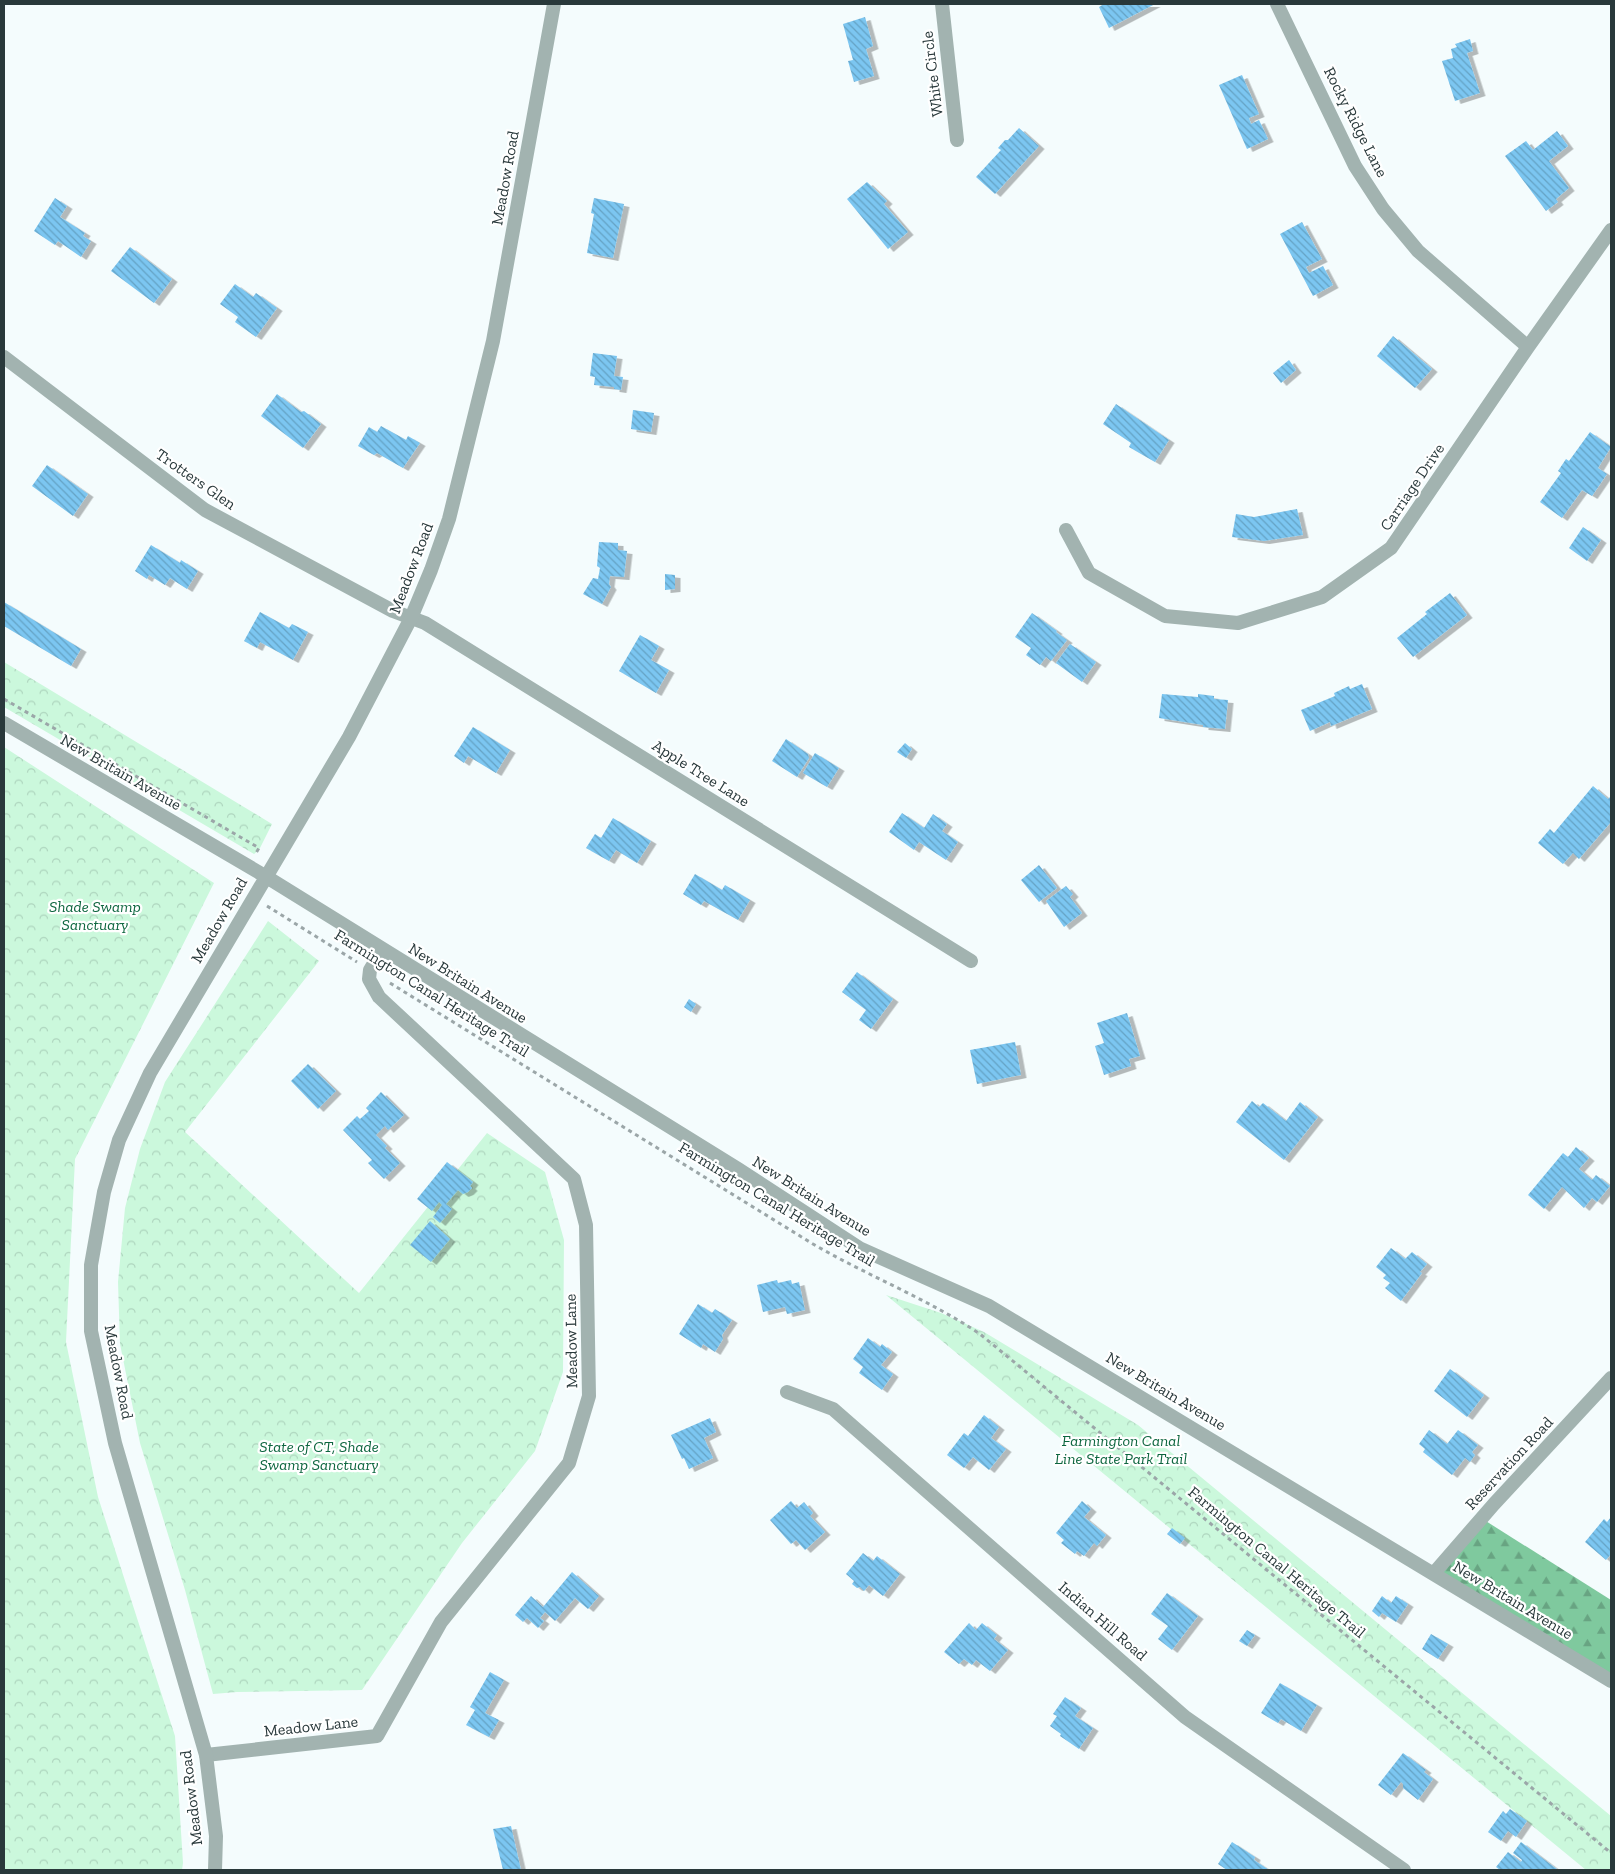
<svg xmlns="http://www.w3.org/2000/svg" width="1615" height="1874" font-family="'Zilla Slab',serif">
<defs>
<pattern id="forest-firs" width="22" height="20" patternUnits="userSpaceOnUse" patternTransform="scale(1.25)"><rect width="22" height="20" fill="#7fc99e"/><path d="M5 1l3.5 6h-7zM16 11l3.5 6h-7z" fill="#68a482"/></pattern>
<pattern id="park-crowns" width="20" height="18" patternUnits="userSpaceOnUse" patternTransform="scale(1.25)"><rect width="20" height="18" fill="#cbf8dc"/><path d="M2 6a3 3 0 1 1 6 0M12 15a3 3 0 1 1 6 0" fill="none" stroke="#aed5be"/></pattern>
<pattern id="building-back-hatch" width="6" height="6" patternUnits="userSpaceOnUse" patternTransform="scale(1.25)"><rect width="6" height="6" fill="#7bc6f1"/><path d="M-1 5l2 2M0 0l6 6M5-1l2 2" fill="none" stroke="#65a2c4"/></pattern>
<filter id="shadow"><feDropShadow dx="5.5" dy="3" stdDeviation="0" flood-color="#0004"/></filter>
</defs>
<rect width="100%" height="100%" fill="#f4fcfd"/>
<path fill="url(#forest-firs)" d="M 1481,1518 L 1611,1600 L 1611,1681 L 1434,1573 Z"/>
<path fill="url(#park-crowns)" d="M 4,662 L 272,824 L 259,850 L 254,854 L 4,707 Z
M 4,747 L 214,883 L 75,1159 L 66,1342 L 98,1497 L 175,1736 L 183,1863 L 182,1870 L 4,1870 Z
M 268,921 L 319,961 L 185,1132 L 359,1293 L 487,1133 L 545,1172 L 564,1240 L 563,1372 L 535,1451 L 462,1543 L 362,1690 L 237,1692 L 213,1694 L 185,1590 L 140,1443 L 120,1344 L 118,1282 L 125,1208 L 140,1149 L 165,1082 Z
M 886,1295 L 941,1313 L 984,1332 L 1138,1425 L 1611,1816 L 1611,1870 L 1586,1870 Z"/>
<path fill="url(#building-back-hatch)" filter="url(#shadow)" d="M 1104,4 L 1155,4 L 1109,28 L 1099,7 Z
M 865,17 L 873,46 L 866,49 L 874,76 L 854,82 L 848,61 L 853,60 L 843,24 Z
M 1470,39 L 1473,51 L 1467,53 L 1480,93 L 1455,101 L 1442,61 L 1453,58 L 1451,49 L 1457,47 L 1455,44 Z
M 1242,75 L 1259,114 L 1249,118 L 1251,124 L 1259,120 L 1268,139 L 1247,149 L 1219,85 Z
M 1019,128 L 1039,146 L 995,194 L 976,177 L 1001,150 L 998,148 L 1005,140 L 1008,140 Z
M 1557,131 L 1568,146 L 1549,161 L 1569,188 L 1556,199 L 1558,202 L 1546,211 L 1505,156 L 1526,141 L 1533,150 Z
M 867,182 L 887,201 L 884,204 L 908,232 L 888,249 L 847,199 Z
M 55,198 L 67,206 L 60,217 L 85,233 L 83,236 L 91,241 L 81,257 L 58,241 L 55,245 L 34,231 Z
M 594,198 L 624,204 L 613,258 L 587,253 L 594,214 L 591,213 Z
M 1302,222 L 1322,259 L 1306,267 L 1309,273 L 1323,266 L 1333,285 L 1313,296 L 1280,234 Z
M 130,247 L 172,279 L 154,303 L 111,271 Z
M 235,284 L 253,297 L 256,293 L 277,308 L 256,337 L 235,322 L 238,317 L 220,304 Z
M 1393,336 L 1432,369 L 1415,388 L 1377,356 Z
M 593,353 L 617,356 L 614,376 L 623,377 L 621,390 L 614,389 L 614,387 L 594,385 L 595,377 L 590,376 Z
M 1289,360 L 1296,370 L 1281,383 L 1273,373 Z
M 277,394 L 301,412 L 304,411 L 321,424 L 303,448 L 261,416 Z
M 1116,404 L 1169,440 L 1155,462 L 1129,447 L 1131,443 L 1103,424 Z
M 633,410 L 654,413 L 651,432 L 631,429 Z
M 381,426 L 406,440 L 408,436 L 420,443 L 403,468 L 377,453 L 374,455 L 358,446 L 369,427 L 377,432 Z
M 1590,432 L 1611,447 L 1598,468 L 1607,474 L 1592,496 L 1582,490 L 1562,518 L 1540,502 L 1561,473 L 1558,471 L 1566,459 L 1569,461 Z
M 47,465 L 88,494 L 73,516 L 32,486 Z
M 1297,509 L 1303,535 L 1264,541 L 1232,537 L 1236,514 L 1254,517 Z
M 1583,527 L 1601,540 L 1587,561 L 1569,548 Z
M 599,542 L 618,543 L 618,550 L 627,551 L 624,577 L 610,576 L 609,584 L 611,587 L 602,604 L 583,594 L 593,578 L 598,579 L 600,568 L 597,566 Z
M 151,545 L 180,563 L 181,560 L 198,571 L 187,589 L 170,578 L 165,585 L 149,575 L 147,579 L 135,571 Z
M 665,574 L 675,575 L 675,589 L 665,590 Z
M 1450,593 L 1467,615 L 1413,657 L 1397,638 L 1427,614 L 1425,612 Z
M 4,602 L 81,649 L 71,666 L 4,626 Z
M 260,612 L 289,628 L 292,624 L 308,632 L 293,660 L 260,642 L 257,648 L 244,641 Z
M 1032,613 L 1057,631 L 1056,632 L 1067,640 L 1051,661 L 1046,657 L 1040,665 L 1026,655 L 1031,648 L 1015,637 Z
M 640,635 L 659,646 L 651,660 L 669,670 L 656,693 L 619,671 Z
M 1070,644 L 1096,662 L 1082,682 L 1056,663 Z
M 1362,684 L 1372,709 L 1331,726 L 1330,722 L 1310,731 L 1301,710 L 1335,696 L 1334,693 L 1349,686 L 1350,689 Z
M 1162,694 L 1198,697 L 1198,694 L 1214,696 L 1214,699 L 1228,700 L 1225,729 L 1203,727 L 1203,725 L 1159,718 Z
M 473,727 L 510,750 L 496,773 L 468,756 L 464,763 L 454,756 Z
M 786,739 L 808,754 L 809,758 L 797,777 L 772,761 Z
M 905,743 L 912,749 L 906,758 L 897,752 Z
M 815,753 L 839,768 L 827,787 L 803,773 Z
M 1593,786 L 1608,799 L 1611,796 L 1611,822 L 1579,859 L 1573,853 L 1563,864 L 1538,843 L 1550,829 L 1554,833 Z
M 902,813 L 924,828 L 933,814 L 947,824 L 942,831 L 958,842 L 946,860 L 919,842 L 914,850 L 889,832 Z
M 613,818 L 651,841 L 637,863 L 616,850 L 609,861 L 586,848 L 595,834 L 601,838 Z
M 1039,865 L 1057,888 L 1039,902 L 1021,880 Z
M 695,874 L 722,890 L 725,885 L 750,900 L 738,920 L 704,901 L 701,905 L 683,894 Z
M 1066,886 L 1073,894 L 1070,897 L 1082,913 L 1064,927 L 1046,901 Z
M 857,972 L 893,999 L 871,1029 L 859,1020 L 866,1010 L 842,992 Z
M 689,999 L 696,1004 L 691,1012 L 684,1007 Z
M 1127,1013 L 1140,1056 L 1129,1059 L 1131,1066 L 1104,1075 L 1095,1046 L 1104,1043 L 1097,1023 Z
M 1015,1042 L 1021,1075 L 977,1084 L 970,1050 Z
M 308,1064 L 336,1091 L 318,1109 L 291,1081 Z
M 381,1092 L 404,1115 L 388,1130 L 385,1126 L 376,1135 L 387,1146 L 385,1148 L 400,1163 L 384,1179 L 368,1163 L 372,1160 L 343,1130 L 357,1116 L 360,1119 L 369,1111 L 366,1108 Z
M 1252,1101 L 1259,1107 L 1263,1103 L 1286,1121 L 1300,1102 L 1318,1117 L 1284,1160 L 1236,1122 Z
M 1576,1147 L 1589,1158 L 1579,1169 L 1592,1180 L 1596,1175 L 1610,1186 L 1597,1202 L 1592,1198 L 1584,1208 L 1562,1187 L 1544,1209 L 1528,1195 L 1563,1153 L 1568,1157 Z
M 447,1162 L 473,1182 L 470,1186 L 472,1188 L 468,1192 L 463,1194 L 458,1190 L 446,1204 L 452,1209 L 440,1223 L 433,1217 L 442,1205 L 439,1202 L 432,1211 L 417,1199 Z
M 430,1221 L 450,1239 L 431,1262 L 410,1245 Z
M 1391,1248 L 1405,1259 L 1412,1252 L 1427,1264 L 1420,1272 L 1422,1273 L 1401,1301 L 1385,1288 L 1390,1283 L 1383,1278 L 1386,1275 L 1376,1267 Z
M 777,1280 L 778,1283 L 791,1280 L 792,1284 L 799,1282 L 805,1310 L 787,1314 L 785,1307 L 763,1312 L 757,1285 Z
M 698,1304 L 712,1313 L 715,1309 L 732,1320 L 722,1335 L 723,1339 L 715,1352 L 703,1344 L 701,1348 L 679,1334 Z
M 868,1338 L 880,1347 L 882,1344 L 892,1352 L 881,1365 L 893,1374 L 882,1390 L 859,1373 L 863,1367 L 853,1359 Z
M 1450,1369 L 1484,1395 L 1467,1417 L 1434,1391 Z
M 984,1415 L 999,1427 L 991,1438 L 1006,1449 L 989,1470 L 973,1457 L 964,1468 L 947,1455 L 964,1433 L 968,1436 Z
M 710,1418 L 716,1432 L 704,1438 L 713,1458 L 689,1469 L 684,1458 L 682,1459 L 671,1435 Z
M 1429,1430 L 1447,1444 L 1458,1430 L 1478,1445 L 1472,1452 L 1475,1455 L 1470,1462 L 1465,1458 L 1452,1475 L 1423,1452 L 1425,1449 L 1419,1444 Z
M 791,1501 L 797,1508 L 804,1502 L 813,1513 L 810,1516 L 825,1532 L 805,1550 L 796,1540 L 791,1544 L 770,1520 Z
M 1082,1501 L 1091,1509 L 1084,1517 L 1106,1535 L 1097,1546 L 1094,1543 L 1084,1556 L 1077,1551 L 1075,1554 L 1061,1543 L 1064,1540 L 1056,1533 Z
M 1611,1517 L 1611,1554 L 1606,1560 L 1585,1542 L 1604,1519 L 1607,1522 Z
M 1172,1528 L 1185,1538 L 1180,1544 L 1167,1534 Z
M 863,1553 L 873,1561 L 877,1556 L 900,1574 L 883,1596 L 869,1585 L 864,1591 L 860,1587 L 857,1588 L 852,1584 L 854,1581 L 846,1574 Z
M 572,1572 L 599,1596 L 588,1609 L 575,1598 L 555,1621 L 545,1612 L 540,1618 L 544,1621 L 538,1628 L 527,1618 L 523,1622 L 515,1615 L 531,1596 L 543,1607 Z
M 1167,1593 L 1198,1616 L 1172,1650 L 1158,1639 L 1168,1626 L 1151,1614 Z
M 1382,1596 L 1391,1603 L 1396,1596 L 1408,1604 L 1396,1622 L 1382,1613 L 1379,1617 L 1372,1611 Z
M 969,1623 L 976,1630 L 982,1623 L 997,1635 L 994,1639 L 1008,1650 L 990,1671 L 976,1660 L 972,1665 L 964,1659 L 959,1664 L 944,1652 Z
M 1247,1630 L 1255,1635 L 1247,1646 L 1239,1641 Z
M 1431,1634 L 1448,1644 L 1438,1659 L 1422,1649 Z
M 490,1672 L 504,1680 L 485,1713 L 499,1720 L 489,1737 L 466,1725 L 475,1710 L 470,1707 Z
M 1280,1683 L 1317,1705 L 1301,1731 L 1281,1719 L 1278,1723 L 1261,1713 Z
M 1065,1697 L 1081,1708 L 1075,1716 L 1093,1728 L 1079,1749 L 1060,1736 L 1061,1734 L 1050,1726 L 1057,1716 L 1053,1714 Z
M 1403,1753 L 1426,1770 L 1424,1772 L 1433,1779 L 1418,1800 L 1403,1788 L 1403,1784 L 1401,1782 L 1391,1795 L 1378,1785 Z
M 1510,1809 L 1527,1821 L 1516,1837 L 1508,1831 L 1501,1841 L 1488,1832 L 1503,1811 L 1506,1814 Z
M 511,1826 L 521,1870 L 503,1870 L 493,1829 Z
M 1232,1842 L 1255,1857 L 1254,1860 L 1269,1870 L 1227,1870 L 1218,1864 Z
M 1521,1842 L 1558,1870 L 1500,1870 L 1496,1867 L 1508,1852 L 1521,1862 L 1522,1860 L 1513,1853 Z"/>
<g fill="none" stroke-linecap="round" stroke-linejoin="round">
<path stroke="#9ba6a8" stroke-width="3" stroke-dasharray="4 4" stroke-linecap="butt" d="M 4,699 L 259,848 L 256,853
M 238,878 L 235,882 L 242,888
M 267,906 L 357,962
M 390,983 L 813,1244 C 868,1276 928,1299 980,1334 L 1611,1853"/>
<path stroke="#a2b3b0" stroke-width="14" d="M 942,4 L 957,140
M 1277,4 L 1355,166 L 1383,209 L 1418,251 L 1528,347
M 4,357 L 205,510 L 393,611 L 425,623 L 971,961
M 1066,530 L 1089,573 L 1165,616 L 1238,623 L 1322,597 L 1391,548 L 1528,347 L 1611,230
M 787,1392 L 833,1409 L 1185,1717 L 1404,1870
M 1434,1573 L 1494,1504 L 1611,1378
M 206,1755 L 377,1736 L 441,1622 L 569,1463 L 589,1396 L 586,1225 L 574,1179 L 379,997 L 369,979 L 370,970 L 382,950"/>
<path stroke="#a2b3b0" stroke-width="14" d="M 4,723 L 265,876 L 738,1169 L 861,1249 L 989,1306 L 1611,1681
M 215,1870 L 216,1836 L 206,1755 L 115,1443 L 91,1331 L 91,1265 L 104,1192 L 119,1140 L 150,1073 L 349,737 L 411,618 L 431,570 L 449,519 L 493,341 L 554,4"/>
</g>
<g text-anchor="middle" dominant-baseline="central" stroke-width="4.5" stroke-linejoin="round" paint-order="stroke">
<g font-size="16" fill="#29393b" stroke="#fff">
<text transform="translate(932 74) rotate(-97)">White Circle</text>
<text transform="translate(1356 122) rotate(63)">Rocky Ridge Lane</text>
<text transform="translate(505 178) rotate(-80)">Meadow Road</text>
<text transform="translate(196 479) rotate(35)">Trotters Glen</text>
<text transform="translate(1412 487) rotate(-56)">Carriage Drive</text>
<text transform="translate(411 568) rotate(-69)">Meadow Road</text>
<text transform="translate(121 772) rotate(30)">New Britain Avenue</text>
<text transform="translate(701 773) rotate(32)">Apple Tree Lane</text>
<text transform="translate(219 920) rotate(-60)">Meadow Road</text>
<text transform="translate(468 983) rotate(32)">New Britain Avenue</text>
<text transform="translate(432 993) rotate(32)">Farmington Canal Heritage Trail</text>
<text transform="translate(812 1196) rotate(32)">New Britain Avenue</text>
<text transform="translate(777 1204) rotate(31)">Farmington Canal Heritage Trail</text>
<text transform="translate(571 1341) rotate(-91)">Meadow Lane</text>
<text transform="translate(119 1372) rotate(79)">Meadow Road</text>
<text transform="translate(1166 1391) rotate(31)">New Britain Avenue</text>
<text transform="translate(1509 1463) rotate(-47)">Reservation Road</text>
<text transform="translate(1277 1562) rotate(40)">Farmington Canal Heritage Trail</text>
<text transform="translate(1513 1600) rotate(31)">New Britain Avenue</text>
<text transform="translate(1103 1621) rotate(41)">Indian Hill Road</text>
<text transform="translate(311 1726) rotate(-6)">Meadow Lane</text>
<text transform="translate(191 1798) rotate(-97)">Meadow Road</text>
</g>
<g font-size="16" font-style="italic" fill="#0d663f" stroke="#fff">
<text x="95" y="906">Shade Swamp<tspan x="95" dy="18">Sanctuary</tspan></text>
<text x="1121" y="1440">Farmington Canal<tspan x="1121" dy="18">Line State Park Trail</tspan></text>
<text x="319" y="1446">State of CT, Shade<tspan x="319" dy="18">Swamp Sanctuary</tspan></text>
</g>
</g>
<rect width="1615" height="1874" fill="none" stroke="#29393b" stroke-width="10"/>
</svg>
